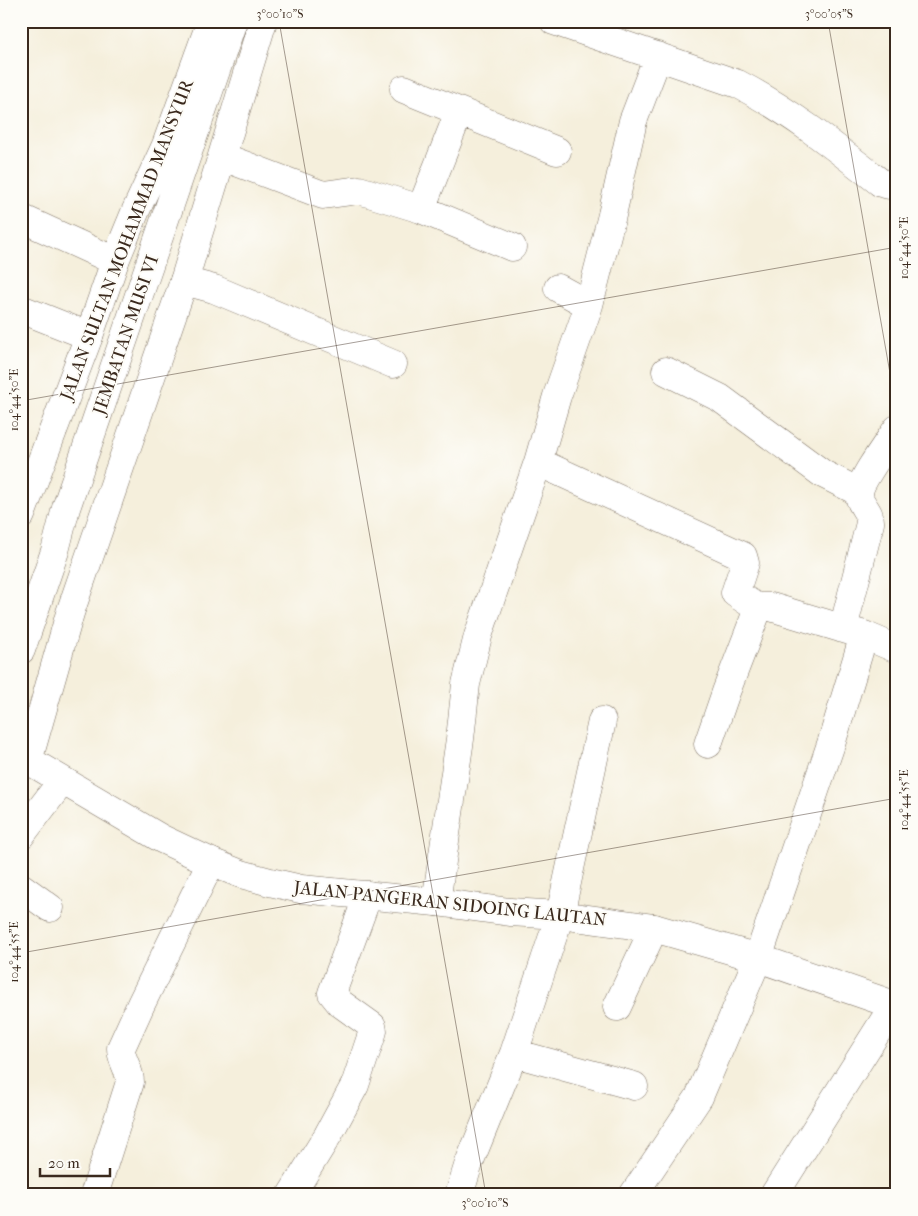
<svg xmlns="http://www.w3.org/2000/svg" width="918" height="1216" font-family="'IM FELL French Canon',serif">
<rect width="100%" height="100%" fill="#fdfcf7"/>
<filter id="ink" filterUnits="userSpaceOnUse"><feTurbulence type="fractalNoise" baseFrequency=".02" numOctaves="2"/><feDisplacementMap in="SourceGraphic" scale="10" xChannelSelector="R" yChannelSelector="G"/><feConvolveMatrix kernelMatrix="1 2 1 2 8 2 1 2 1" color-interpolation-filters="sRGB"/></filter>
<filter id="wash" filterUnits="userSpaceOnUse"><feTurbulence type="fractalNoise" baseFrequency=".0096" numOctaves="4" result="noise"/><feDisplacementMap in="SourceGraphic" scale="20" xChannelSelector="R" yChannelSelector="G"/><feGaussianBlur stdDeviation="1.12" result="paint"/><feColorMatrix in="noise" values="0 0 0 0 0 0 0 0 0 0 0 0 0 0 0 0 0 1.4 0 .05"/><feComposite in="paint" operator="in"/></filter>
<g filter="url(#wash)">
<rect width="100%" height="100%" fill="#f5efdc"/>
</g>
<g filter="url(#ink)">
<g fill="none" stroke-linecap="round" stroke-linejoin="round">
<defs>
<path id="street" d="M 554,21 L 738,84 C 790,111 835,147 881,183 L 889,185 L 897,183
M 404,89 L 557,151
M 223,157 L 323,195 L 359,190 L 421,209 L 512,247
M 421,209 L 459,112
M 21,218 L 115,261
M 184,281 L 214,289 L 393,364
M 558,288 L 589,305
M 21,309 L 89,336
M 666,371 L 720,398 L 823,474 L 859,492
M 538,462 L 743,556 L 745,563 L 735,593 L 759,609
M 843,629 L 870,523 C 871,511 859,505 859,494 C 859,482 889,441 897,429
M 708,744 L 726,692 L 756,614 L 762,607 L 771,607 L 864,635 L 897,649
M 21,835 L 62,781
M 21,887 L 50,908
M 436,902 L 460,739 L 466,684 L 478,636 L 538,462 L 557,396 L 589,305 L 612,215 L 633,121 L 658,56
M 617,1007 L 654,928
M 514,1053 L 634,1086
M 94,1195 L 130,1082 C 130,1069 121,1061 121,1048 L 141,1004 L 211,862
M 291,1195 L 328,1135 L 355,1085 L 373,1031 L 372,1026 L 340,1003 L 332,993 L 368,895
M 459,1195 L 469,1163 L 514,1053 L 560,915 L 602,721
M 633,1195 L 699,1097 L 758,958 L 832,741 L 864,635
M 774,1195 L 894,1005"/>
<path id="secondary" d="M 21,515 L 89,336 L 115,261 L 136,210 L 166,145 L 211,21
M 21,650 L 55,551 L 66,508 L 233,21
M 21,756 L 162,839 L 211,862 L 241,874 L 270,882 L 301,889 L 436,902 L 510,912 L 560,915 L 654,928 L 758,958 L 897,1006
M 28,761 L 70,613 L 184,281 L 263,21"/>
</defs>
<use href="#street" stroke="#7c6f60" stroke-width="29"/>
<use href="#secondary" stroke="#7c6f60" stroke-width="29"/>
<use href="#street" stroke="#fff" stroke-width="28"/>
<use href="#secondary" stroke="#fff" stroke-width="28"/>
</g>
</g>
<path fill="none" stroke="#3b2a1e" stroke-width="1" stroke-opacity="0.45" d="M 279,21 L 486,1195M 828,21 L 897,413M 21,401 L 897,247M 21,953 L 897,798"/>
<g text-anchor="middle" dominant-baseline="central" stroke-width="4" stroke-linejoin="round" paint-order="stroke">
<g font-size="18" fill="#3b2a1e" stroke="#fdfcf7">
<text transform="translate(127 240) rotate(-69)">JALAN SULTAN MOHAMMAD MANSYUR</text>
<text transform="translate(126 335) rotate(-71)">JEMBATAN MUSI VI</text>
<text transform="translate(450 904) rotate(6)">JALAN PANGERAN SIDOING LAUTAN</text>
</g>
</g>
<rect width="918" height="1216" fill="none" stroke="#fdfcf7" stroke-width="55"/>
<path d="M40 1168v8h70v-8" fill="none" stroke="#3b2a1e" stroke-width="2.5"/>
<text x="48" y="1168" font-size="15" fill="#3b2a1e" stroke="#fdfcf7" stroke-width="4" paint-order="stroke">20 m</text>
<rect x="28" y="28" width="862" height="1160" fill="none" stroke="#3b2a1e" stroke-width="2"/>
<g font-size="12" text-anchor="middle" fill="#3b2a1e">
<text x="280" y="18">3°00'10"S</text>
<text x="829" y="18">3°00'05"S</text>
<text transform="translate(904 248) rotate(-90)" y="4">104°44'50"E</text>
<text transform="translate(14 400) rotate(-90)" y="4">104°44'50"E</text>
<text transform="translate(904 800) rotate(-90)" y="4">104°44'55"E</text>
<text transform="translate(14 952) rotate(-90)" y="4">104°44'55"E</text>
<text x="485" y="1207">3°00'10"S</text>
</g>
</svg>
